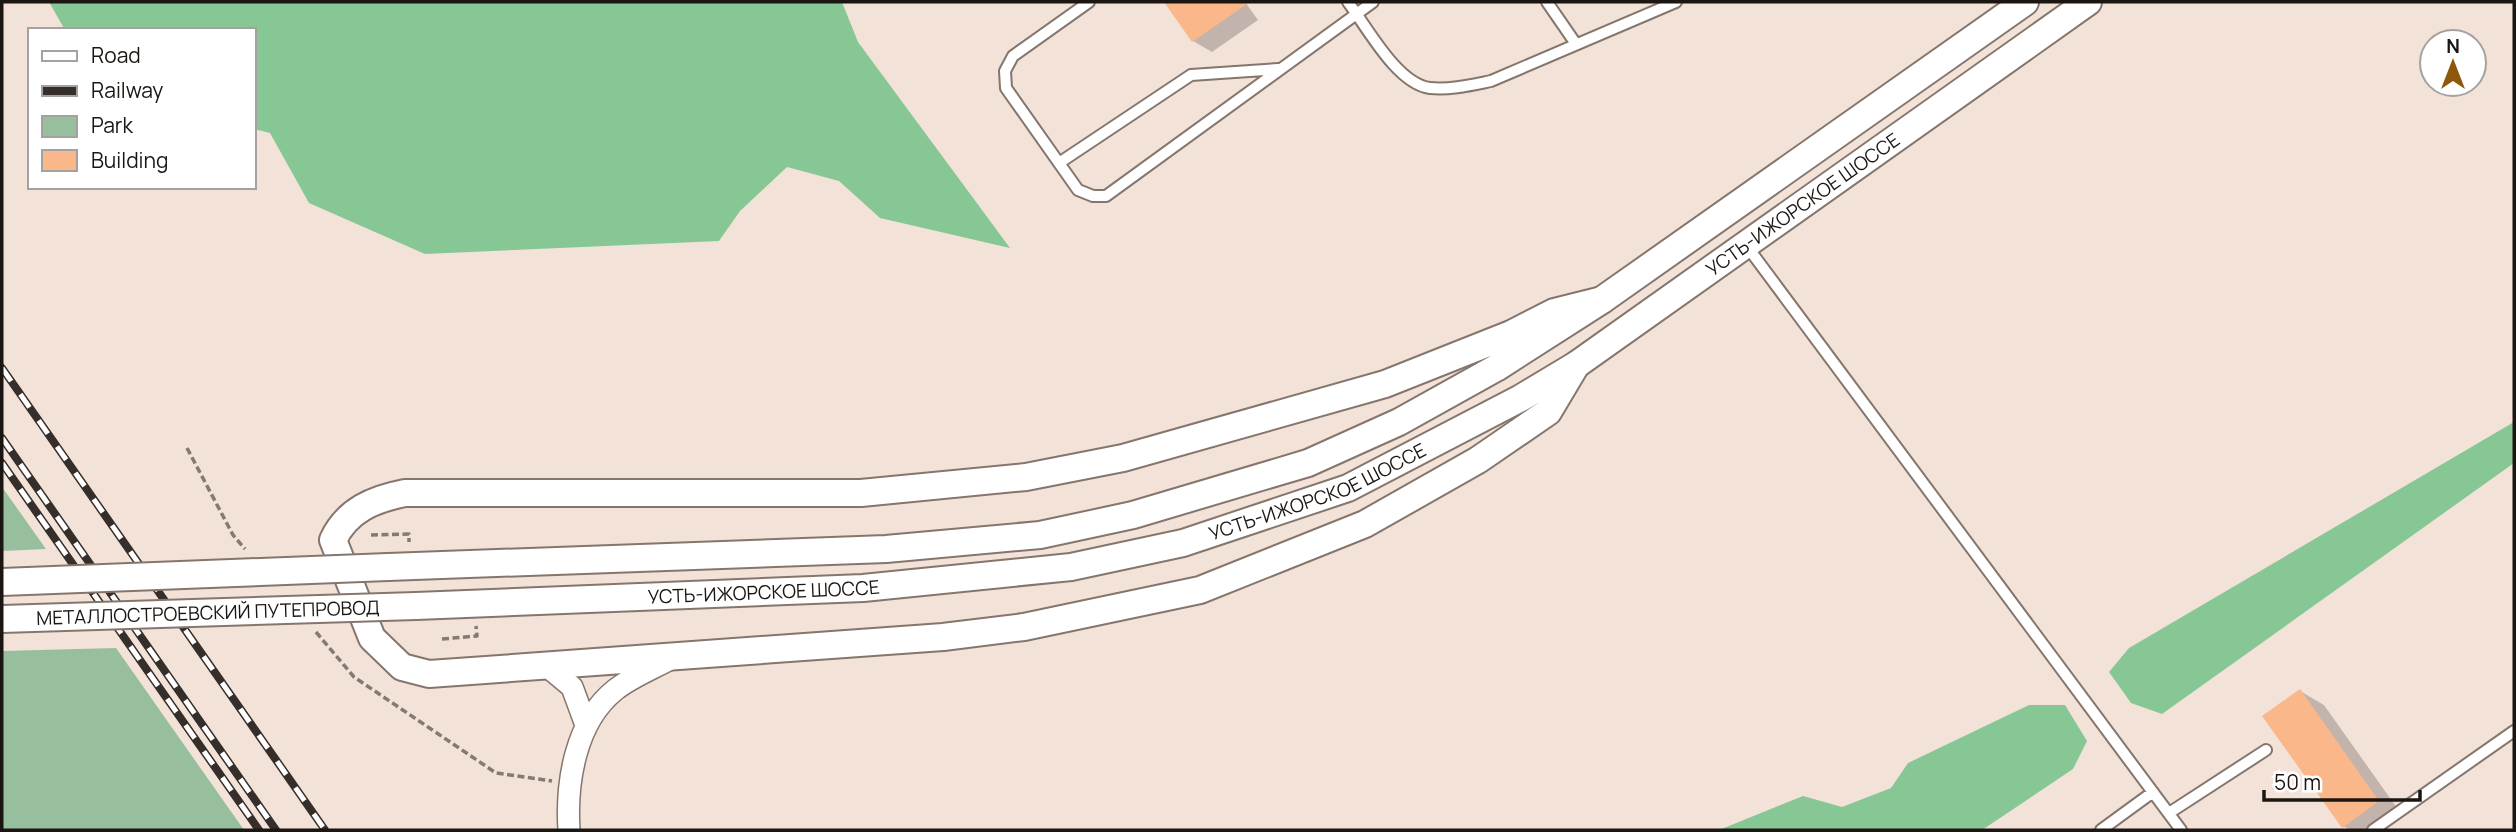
<svg xmlns="http://www.w3.org/2000/svg" width="2516" height="832" font-family="Manrope,sans-serif">
<rect width="100%" height="100%" fill="#f3e2d7"/>
<path fill="#97bf9e" d="M 2,487 L 46,549 L 2,551 Z
M 116,648 L 244,830 L 2,830 L 2,651 Z"/>
<path fill="#87c795" d="M 49,2 L 842,2 L 858,42 L 1010,248 L 880,218 L 839,181 L 787,167 L 740,211 L 719,241 L 425,254 L 309,203 L 270,133 L 254,129 L 254,30 L 65,30 Z
M 2514,422 L 2514,463 L 2162,714 L 2131,703 L 2109,672 L 2129,648 Z
M 2029,705 L 2065,705 L 2087,741 L 2073,769 L 1982,830 L 1719,830 L 1803,796 L 1842,807 L 1891,788 L 1908,763 Z"/>
<path fill="#0003" d="M 1170,2 L 1245,2 L 1258,20 L 1212,52 L 1193,41 L 1167,4 Z
M 2300,691 L 2324,705 L 2402,815 L 2380,830 L 2350,830 L 2343,826 Z"/>
<path fill="#f9b78a" d="M 1164,2 L 1250,2 L 1192,42 Z
M 2300,689 L 2379,801 L 2342,828 L 2262,716 Z"/>
<g fill="none" stroke-linecap="round" stroke-linejoin="round">
<defs>
<path id="service" d="M 1089,2 L 1013,56 L 1005,71 L 1006,88 L 1078,190 L 1093,196 L 1106,196 L 1373,2
M 1348,2 C 1367,27 1397,84 1430,88 C 1450,90 1471,85 1491,81 L 1676,2
M 1547,2 L 1576,44
M 1059,163 L 1191,75 L 1278,69
M 1746,245 L 2181,830
M 2169,813 L 2266,750
M 2101,830 L 2153,792
M 2373,830 L 2514,731"/>
<path id="minor" d="M 548,667 L 572,687 L 586,725
M 569,830 C 566,783 575,722 615,690 C 631,677 654,668 672,658"/>
<g id="tertiary">
<path d="M 1576,365 L 1548,412 L 1478,460 L 1365,524 L 1200,590 L 1024,627 L 943,637 L 429,674 L 402,667 L 372,638 L 333,540 C 347,510 374,499 405,493 L 861,493 L 1026,477 L 1123,458 L 1385,384 L 1511,334 L 1554,312 L 1602,300"/>
<path d="M 388,567 L 886,549 L 1040,535 L 1133,515 L 1308,463 L 1399,422 L 1496,368 L 1602,300 L 2025,2"/>
<path id="s1" d="M 416,606 L 863,588 L 1071,567 L 1183,543 L 1348,488 L 1521,398 L 1576,365 L 2088,2"/>
</g>
</defs>
<use href="#service" stroke="#85766d" stroke-width="14"/>
<use href="#minor" stroke="#85766d" stroke-width="24"/>
<use href="#tertiary" stroke="#85766d" stroke-width="30"/>
<path stroke="#857a73" stroke-width="3.5" stroke-dasharray="7 3.5" stroke-linecap="butt" d="M 187,448 L 233,535 L 245,549
M 371,535 L 409,534 L 409,542
M 316,632 L 354,677 L 496,773 L 552,781
M 442,639 L 477,636 L 476,626"/>
<use href="#service" stroke="#fff" stroke-width="10"/>
<use href="#minor" stroke="#fff" stroke-width="21"/>
<use href="#tertiary" stroke="#fff" stroke-width="26"/>
<defs>
<path id="rail" d="M 2,368 L 325,830
M 2,438 L 276,830
M 2,463 L 259,830"/>
</defs>
<use href="#rail" stroke="#352e2a" stroke-width="8"/>
<use href="#rail" stroke="#fff" stroke-width="5" stroke-dasharray="16" stroke-linecap="butt"/>
<defs>
<g id="tertiary-bridge">
<path d="M 2,582 L 388,567"/>
<path id="s2" d="M 2,619 L 416,606"/>
</g>
</defs>
<use href="#tertiary-bridge" stroke="#85766d" stroke-width="30" stroke-linecap="butt"/>
<use href="#tertiary-bridge" stroke="#fff" stroke-width="26"/>
</g>
<g text-anchor="middle" dominant-baseline="central" stroke-width="6" stroke-linejoin="round" paint-order="stroke">
<g font-size="19" fill="#1b1612" stroke="#fff">
<text stroke="none"><textPath href="#s1" startOffset="1482">УСТЬ-ИЖОРСКОЕ ШОССЕ</textPath></text>
<text stroke="none"><textPath href="#s1" startOffset="915">УСТЬ-ИЖОРСКОЕ ШОССЕ</textPath></text>
<text stroke="none"><textPath href="#s1" startOffset="348">УСТЬ-ИЖОРСКОЕ ШОССЕ</textPath></text>
<text stroke="none"><textPath href="#s2" startOffset="206">МЕТАЛЛОСТРОЕВСКИЙ ПУТЕПРОВОД</textPath></text>
</g>
</g>
<rect width="2516" height="832" fill="none" stroke="#1b1612" stroke-width="7"/>
<rect x="28" y="28" width="228" height="161" fill="#ffffff" stroke="#a4a2a0" stroke-width="2"/>
<rect x="42" y="51" width="35" height="10" fill="#ffffff" stroke="#a4a2a0" stroke-width="2"/>
<text x="91" y="63" font-size="21" fill="#1b1612">Road</text>
<rect x="42" y="86" width="35" height="10" fill="#352e2a" stroke="#a4a2a0" stroke-width="2"/>
<text x="91" y="98" font-size="21" fill="#1b1612">Railway</text>
<rect x="42" y="116" width="35" height="21" fill="#97bf9e" stroke="#a4a2a0" stroke-width="2"/>
<text x="91" y="133" font-size="21" fill="#1b1612">Park</text>
<rect x="42" y="150" width="35" height="21" fill="#f9b78a" stroke="#a4a2a0" stroke-width="2"/>
<text x="91" y="168" font-size="21" fill="#1b1612">Building</text>
<g transform="translate(2453 63)"><circle r="33" fill="#ffffff" stroke="#a4a2a0" stroke-width="2"/>
<path d="M0-5L12 26L0 18L-12 26Z" fill="#8e570d"/>
<text y="-10" font-size="19" font-weight="bold" text-anchor="middle" fill="#1b1612">N</text>
</g>
<path d="M2264 790v10h156v-10" fill="none" stroke="#1b1612" stroke-width="3.5"/>
<text x="2274" y="790" font-size="21" fill="#1b1612" stroke="#ffffff" stroke-width="5" paint-order="stroke">50 m</text>
</svg>
